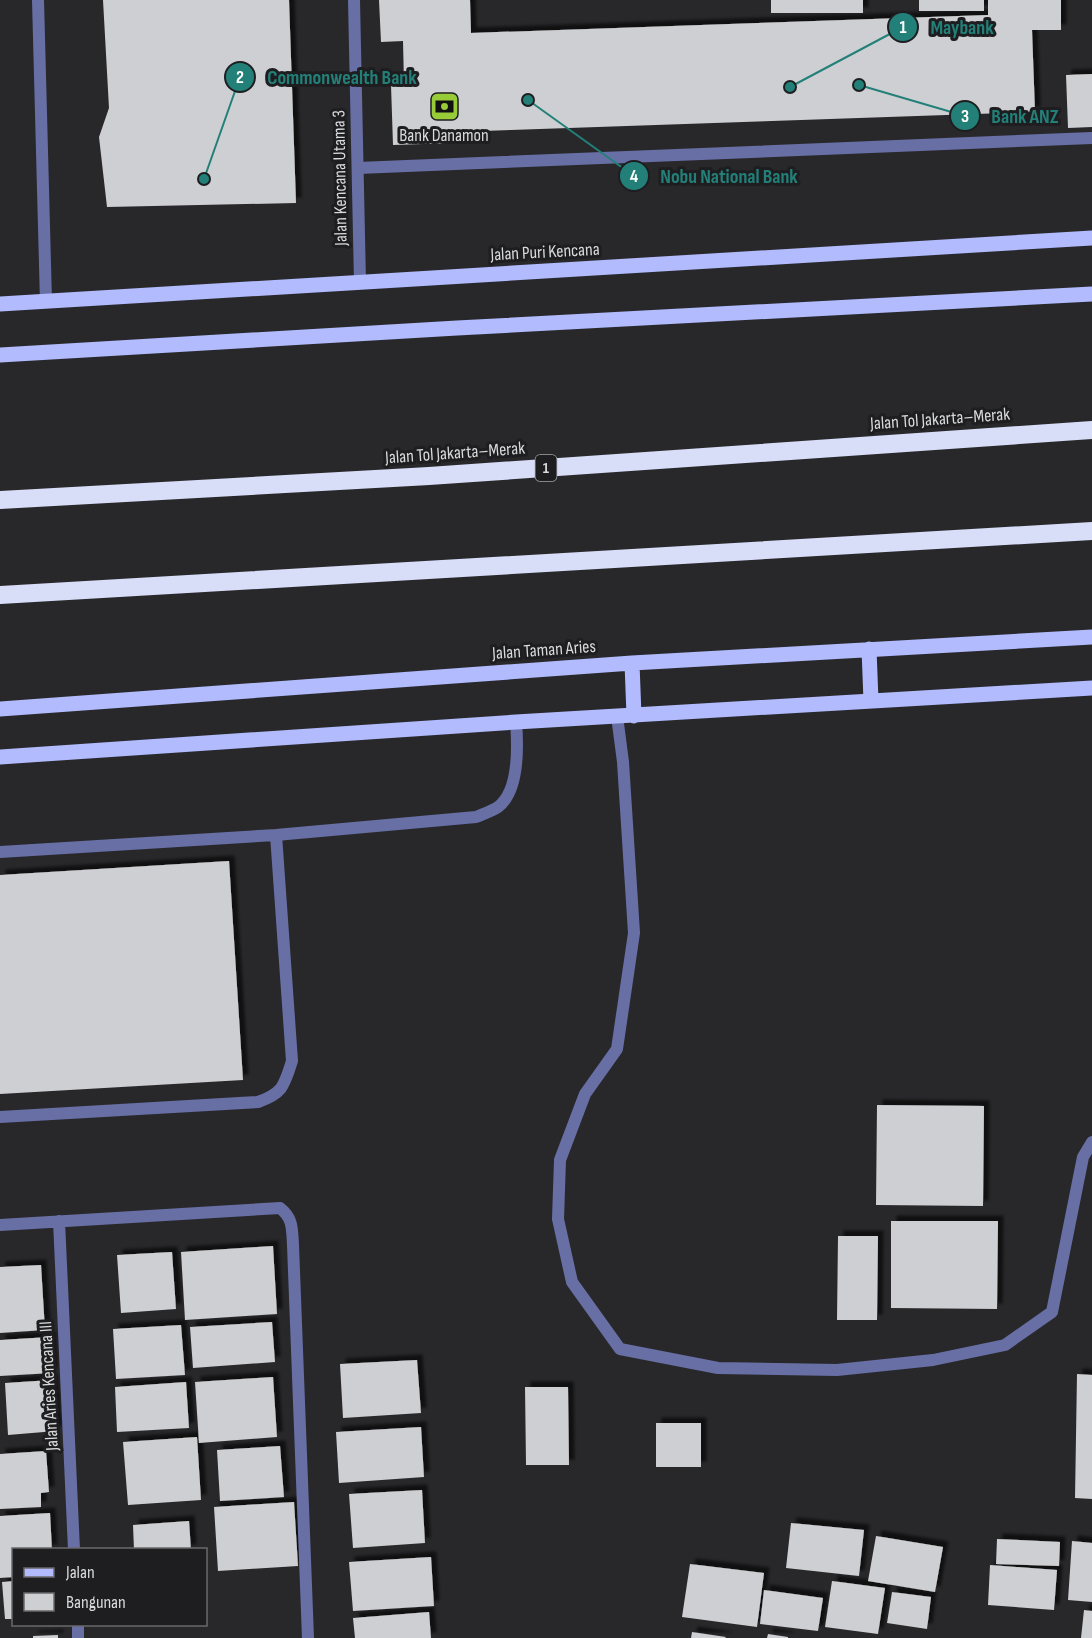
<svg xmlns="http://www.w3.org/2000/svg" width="1092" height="1638" font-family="'Sofia Sans Condensed',sans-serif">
<defs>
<filter id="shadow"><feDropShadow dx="5.5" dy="-5.5" stdDeviation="1.5" flood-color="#0009"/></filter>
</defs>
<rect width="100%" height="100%" fill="#28282b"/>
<path fill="#cecfd2" filter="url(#shadow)" d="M 103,0 L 289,0 L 296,203 L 107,207 L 99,137 L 109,108 Z
M 379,0 L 470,0 L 471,33 L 988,15 L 988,0 L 1061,0 L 1061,30 L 1032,30 L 1035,112 L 482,131 L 483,142 L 393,145 L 391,85 L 404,84 L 403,41 L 381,42 Z
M 771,0 L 863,0 L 863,13 L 771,13 Z
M 919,0 L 984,0 L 984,11 L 919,11 Z
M 1092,74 L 1092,127 L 1068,128 L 1066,75 Z
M 229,861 L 243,1080 L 0,1094 L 0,875 Z
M 877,1105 L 984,1106 L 983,1206 L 876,1205 Z
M 891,1221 L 998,1221 L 997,1309 L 891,1308 Z
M 838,1236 L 878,1236 L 877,1320 L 837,1320 Z
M 273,1246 L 277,1314 L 185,1320 L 181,1252 Z
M 172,1252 L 176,1309 L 121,1313 L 117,1255 Z
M 41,1265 L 45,1330 L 0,1333 L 0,1267 Z
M 272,1322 L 275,1362 L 193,1368 L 190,1327 Z
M 181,1325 L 185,1375 L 116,1379 L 113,1329 Z
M 50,1337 L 52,1373 L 0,1376 L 0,1340 Z
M 417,1360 L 421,1413 L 343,1418 L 340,1364 Z
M 1077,1374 L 1092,1375 L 1092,1499 L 1075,1498 Z
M 273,1377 L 277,1437 L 199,1443 L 195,1382 Z
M 52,1380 L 56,1431 L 8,1435 L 5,1383 Z
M 186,1382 L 189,1428 L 117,1432 L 115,1387 Z
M 525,1387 L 568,1387 L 569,1465 L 526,1465 Z
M 656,1423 L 701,1423 L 701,1467 L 656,1467 Z
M 421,1427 L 424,1477 L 339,1483 L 336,1432 Z
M 197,1437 L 201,1500 L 128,1505 L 123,1442 Z
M 280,1446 L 284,1497 L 220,1501 L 217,1450 Z
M 46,1451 L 49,1492 L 41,1493 L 41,1507 L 0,1509 L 0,1454 Z
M 422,1490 L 425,1543 L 353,1548 L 349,1494 Z
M 294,1502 L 298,1566 L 218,1571 L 214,1507 Z
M 50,1513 L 52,1550 L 14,1550 L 14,1577 L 0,1578 L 0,1516 Z
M 189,1521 L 191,1550 L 134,1550 L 133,1525 Z
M 791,1523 L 864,1530 L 859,1576 L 786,1568 Z
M 876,1536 L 943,1547 L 935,1592 L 868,1581 Z
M 997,1539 L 1060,1542 L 1059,1566 L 996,1564 Z
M 1072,1541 L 1092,1543 L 1092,1602 L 1068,1600 Z
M 431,1557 L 434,1606 L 353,1611 L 349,1562 Z
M 690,1564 L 764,1573 L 757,1627 L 682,1617 Z
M 990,1565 L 1057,1570 L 1054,1610 L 988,1605 Z
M 14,1581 L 14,1619 L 5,1619 L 2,1582 Z
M 832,1581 L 885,1588 L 878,1634 L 825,1627 Z
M 764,1590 L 823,1598 L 818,1631 L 760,1624 Z
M 892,1592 L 931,1597 L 927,1629 L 887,1623 Z
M 1084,1610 L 1092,1611 L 1092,1638 L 1081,1638 Z
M 429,1612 L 431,1638 L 355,1638 L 353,1618 Z
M 692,1632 L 726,1637 L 725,1638 L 691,1638 Z
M 768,1634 L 788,1637 L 788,1638 L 767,1638 Z
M 58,1635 L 58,1638 L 33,1638 L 33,1636 Z"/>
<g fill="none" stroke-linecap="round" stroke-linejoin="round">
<path stroke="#686fa5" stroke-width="12" d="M 38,0 L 46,302
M 358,168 L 1092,138
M 617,716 L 623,762 L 634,933 L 617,1049 L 585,1094 L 560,1160 L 558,1219 L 572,1282 L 620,1349 L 718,1368 L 837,1370 L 933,1360 L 1005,1345 L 1052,1312 L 1083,1157 L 1092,1142
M 0,852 L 276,835 L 476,817 C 483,814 492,811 498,807 C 519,791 518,747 516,722
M 0,1117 L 258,1102 C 283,1093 284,1086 292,1061 L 276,835"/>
<path stroke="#686fa5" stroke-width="12" d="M 354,0 L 360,283
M 59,1221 L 74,1550
M 0,1225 L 280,1208 C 293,1218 292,1229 293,1245 L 308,1638
M 78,1624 L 78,1638"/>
<path stroke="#b1bbfd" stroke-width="15" d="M 0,304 L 1092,238
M 0,355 L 457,328 L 1092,294
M 869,649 L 871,701
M 632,663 L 634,716
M 0,709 L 632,663 L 1092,637
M 0,757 L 516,722 L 1092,688"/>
<path stroke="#d8ddf8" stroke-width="18" d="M 0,500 L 429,476 L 1092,430
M 0,595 L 1092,531"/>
</g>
<defs>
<symbol id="bank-square" viewBox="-11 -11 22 22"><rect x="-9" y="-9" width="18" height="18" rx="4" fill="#97cc38" stroke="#1e1e21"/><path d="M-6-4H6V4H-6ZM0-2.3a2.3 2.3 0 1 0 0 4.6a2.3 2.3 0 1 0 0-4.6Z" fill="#111"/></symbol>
</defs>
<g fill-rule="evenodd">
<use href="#bank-square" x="428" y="90" width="33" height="33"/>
</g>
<g text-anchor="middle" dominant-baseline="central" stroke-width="6" stroke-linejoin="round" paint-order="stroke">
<rect fill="#1e1e21" stroke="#a1a2a3" stroke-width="1.5" x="535.5" y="455" width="21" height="26" rx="4.5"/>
<g font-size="16" font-weight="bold" fill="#d9dadb">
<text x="546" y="468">1</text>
</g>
<g font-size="18" fill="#d9dadb" stroke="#1e1e21">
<text x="444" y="135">Bank Danamon</text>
</g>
<g font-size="18" fill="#d9dadb" stroke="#1e1e21">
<text transform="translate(340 178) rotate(-91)">Jalan Kencana Utama 3</text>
<text transform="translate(545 252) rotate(-3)">Jalan Puri Kencana</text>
<text transform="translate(940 419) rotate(-4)">Jalan Tol Jakarta–Merak</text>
<text transform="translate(455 453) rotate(-4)">Jalan Tol Jakarta–Merak</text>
<text transform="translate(544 650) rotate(-4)">Jalan Taman Aries</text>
<text transform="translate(49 1386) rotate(-93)">Jalan Aries Kencana III</text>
</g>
</g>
<path fill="none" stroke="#238079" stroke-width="2" d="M790 87L903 27M204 179L240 77M859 85L965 116M528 100L634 176"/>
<g fill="#238079" stroke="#1e1e21" stroke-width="2">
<circle cx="790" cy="87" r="6"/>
<circle cx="204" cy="179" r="6"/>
<circle cx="859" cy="85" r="6"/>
<circle cx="528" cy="100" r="6"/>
<circle cx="903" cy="27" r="15"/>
<circle cx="240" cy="77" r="15"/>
<circle cx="965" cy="116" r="15"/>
<circle cx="634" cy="176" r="15"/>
</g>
<g font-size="18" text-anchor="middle" font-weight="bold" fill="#fff">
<text x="903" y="33">1</text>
<text x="240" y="83">2</text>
<text x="965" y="122">3</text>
<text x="634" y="182">4</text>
</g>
<g font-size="20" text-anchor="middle" font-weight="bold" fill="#238079" stroke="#1e1e21" stroke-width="6" stroke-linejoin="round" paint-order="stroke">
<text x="962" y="34">Maybank</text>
<text x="342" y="84">Commonwealth Bank</text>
<text x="1025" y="123">Bank ANZ</text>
<text x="729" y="183">Nobu National Bank</text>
</g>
<rect x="12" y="1548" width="195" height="78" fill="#1e1e21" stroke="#69696b" stroke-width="1.5"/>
<rect x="24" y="1568" width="30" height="9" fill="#b1bbfd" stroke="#69696b" stroke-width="1.5"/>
<text x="66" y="1578" font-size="18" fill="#d9dadb">Jalan</text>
<rect x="24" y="1593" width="30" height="18" fill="#cecfd2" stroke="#69696b" stroke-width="1.5"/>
<text x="66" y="1608" font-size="18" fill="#d9dadb">Bangunan</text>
</svg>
